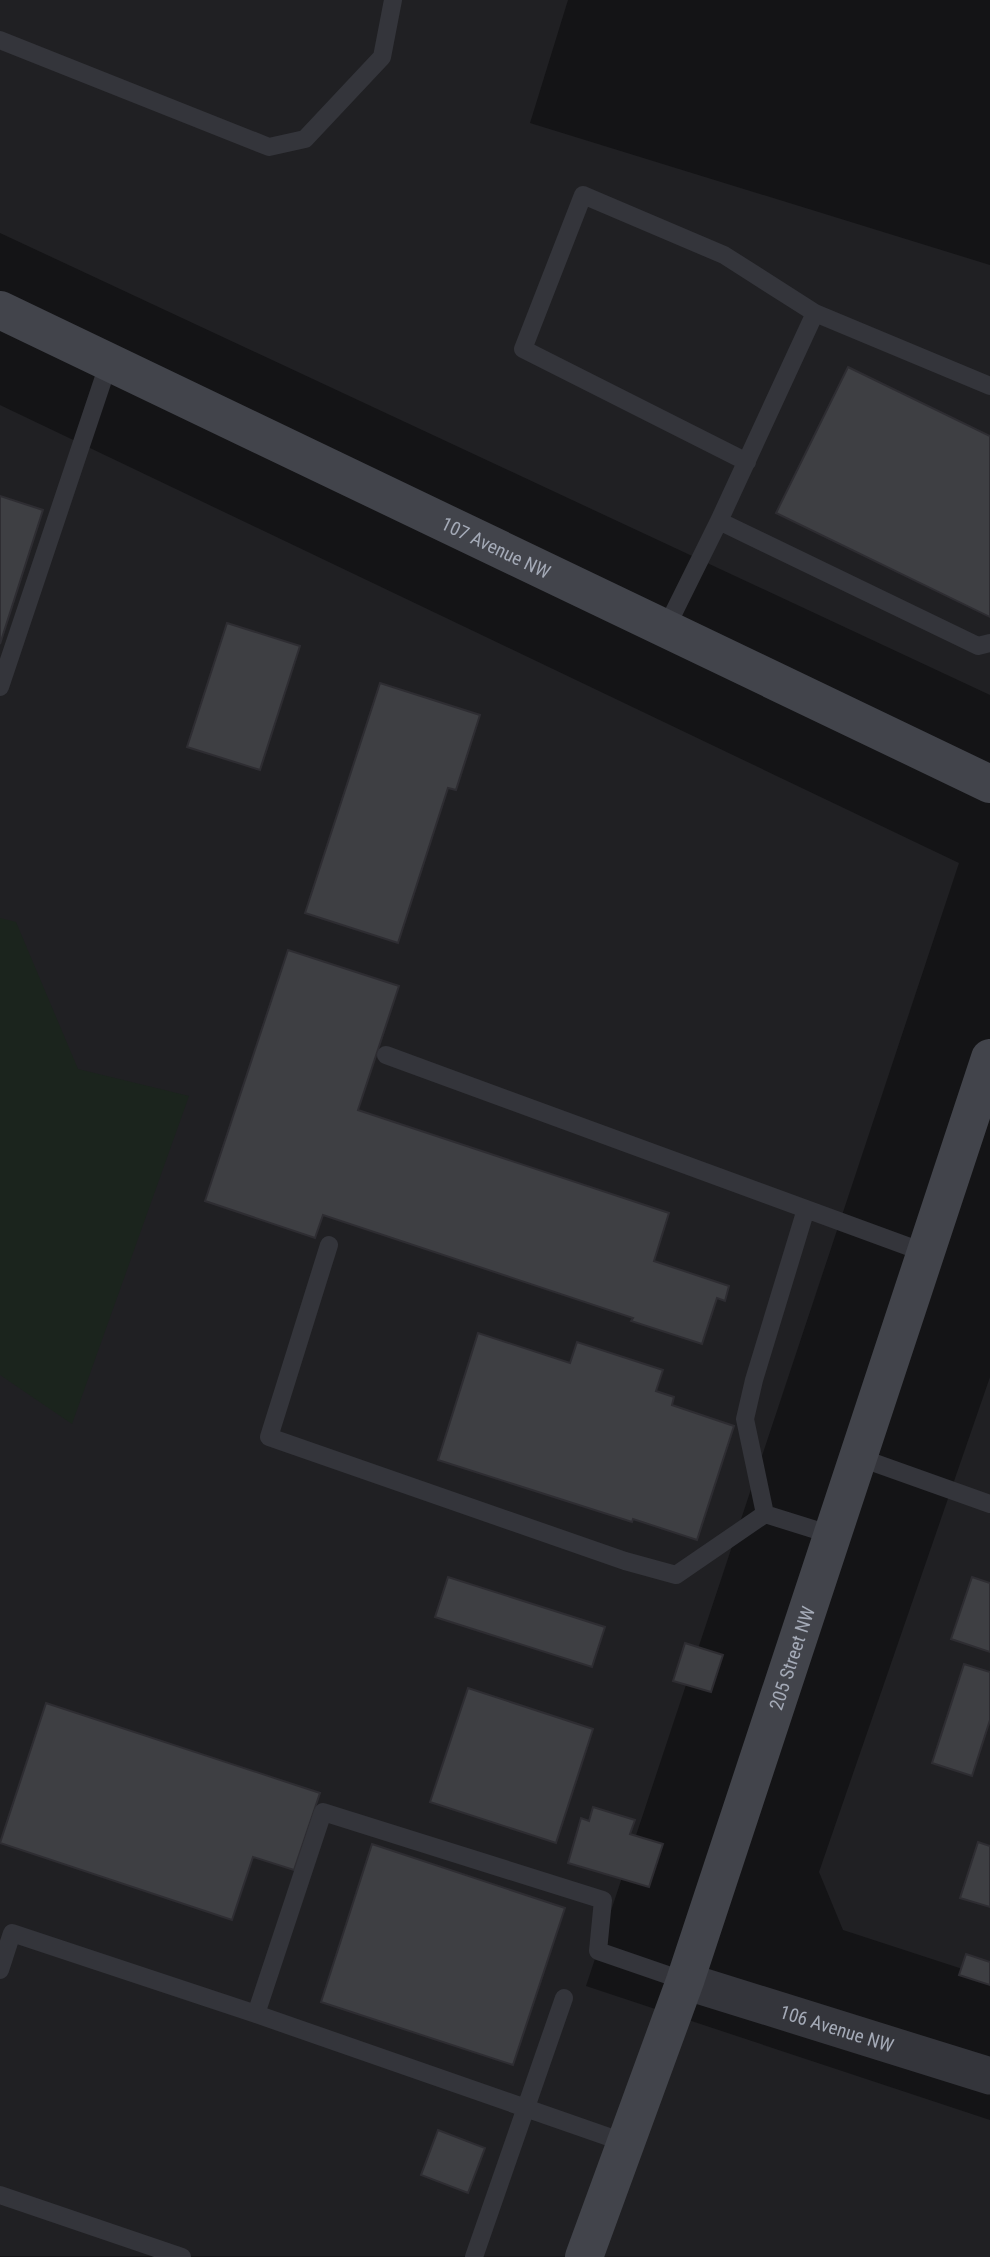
<svg xmlns="http://www.w3.org/2000/svg" width="990" height="2257" font-family="'Roboto Condensed',sans-serif">
<rect width="100%" height="100%" fill="#141416"/>
<path fill="#202023" d="M 0,0 L 568,0 L 530,123 L 990,265 L 990,695 L 0,233 Z
M 0,405 L 959,863 L 586,1986 L 990,2120 L 990,2257 L 0,2256 Z
M 990,1377 L 990,1978 L 843,1930 L 819,1872 Z"/>
<path fill="#1b241d" d="M 0,918 L 16,922 L 78,1069 L 189,1096 L 72,1424 L 0,1375 Z"/>
<path fill="#3e3f43" stroke="#2e2d32" stroke-width="2" d="M 848,367 L 990,436 L 990,617 L 776,513 Z
M 0,496 L 43,510 L 0,644 Z
M 227,623 L 300,646 L 260,770 L 187,747 Z
M 380,683 L 480,715 L 456,790 L 448,788 L 398,943 L 305,913 Z
M 288,950 L 399,986 L 358,1110 L 669,1213 L 654,1261 L 729,1286 L 725,1301 L 717,1298 L 702,1344 L 631,1321 L 633,1318 L 323,1215 L 315,1238 L 205,1201 Z
M 478,1333 L 570,1363 L 577,1342 L 663,1370 L 656,1391 L 674,1397 L 672,1405 L 734,1426 L 697,1540 L 633,1519 L 632,1522 L 438,1460 Z
M 448,1577 L 605,1627 L 592,1667 L 435,1617 Z
M 972,1577 L 990,1583 L 990,1652 L 951,1639 Z
M 685,1643 L 723,1655 L 711,1692 L 673,1681 Z
M 964,1664 L 990,1672 L 990,1720 L 972,1776 L 932,1763 Z
M 468,1688 L 593,1729 L 556,1843 L 430,1802 Z
M 46,1703 L 320,1793 L 294,1870 L 253,1857 L 232,1920 L 0,1843 Z
M 593,1807 L 635,1820 L 630,1834 L 663,1844 L 649,1887 L 568,1863 L 581,1818 L 589,1821 Z
M 978,1842 L 990,1846 L 990,1907 L 960,1898 Z
M 372,1844 L 565,1908 L 513,2065 L 321,2002 Z
M 966,1954 L 990,1962 L 990,1985 L 959,1975 Z
M 438,2130 L 485,2148 L 468,2193 L 421,2175 Z"/>
<g fill="none" stroke-linecap="round" stroke-linejoin="round">
<path stroke="#34353b" stroke-width="18" d="M 0,40 L 269,147 L 305,139 L 382,57 L 393,0
M 747,462 L 523,349 L 583,195 L 724,255 L 815,313
M 719,521 L 815,313 L 990,386
M 666,628 L 719,521 L 978,646 L 990,643
M 0,687 L 109,362
M 386,1055 L 926,1253
M 806,1209 L 754,1380 L 745,1419 L 765,1514 L 832,1535
M 329,1245 L 269,1437 L 625,1561 L 676,1575 L 765,1514
M 858,1457 L 990,1504
M 0,1970 L 12,1933 L 256,2014
M 626,2143 L 256,2014 L 323,1812 L 603,1900 L 598,1951 L 685,1981
M 0,2195 L 182,2257
M 474,2257 L 564,1998"/>
<path stroke="#34353b" stroke-width="37" id="s1" d="M 685,1981 L 990,2076"/>
<g stroke="#42444b" stroke-width="38">
<path id="s2" d="M 0,310 L 990,784"/>
<path id="s3" d="M 584,2257 L 685,1981 L 990,1058"/>
</g>
</g>
<g text-anchor="middle" dominant-baseline="central" stroke-width="5" stroke-linejoin="round" paint-order="stroke">
<g font-size="19" fill="#a4aab7" stroke="#0f0f11">
<text stroke="none"><textPath href="#s2" startOffset="550">107 Avenue NW</textPath></text>
<text stroke="none"><textPath href="#s3" startOffset="634">205 Street NW</textPath></text>
<text stroke="none"><textPath href="#s1" startOffset="159">106 Avenue NW</textPath></text>
</g>
</g>
</svg>
